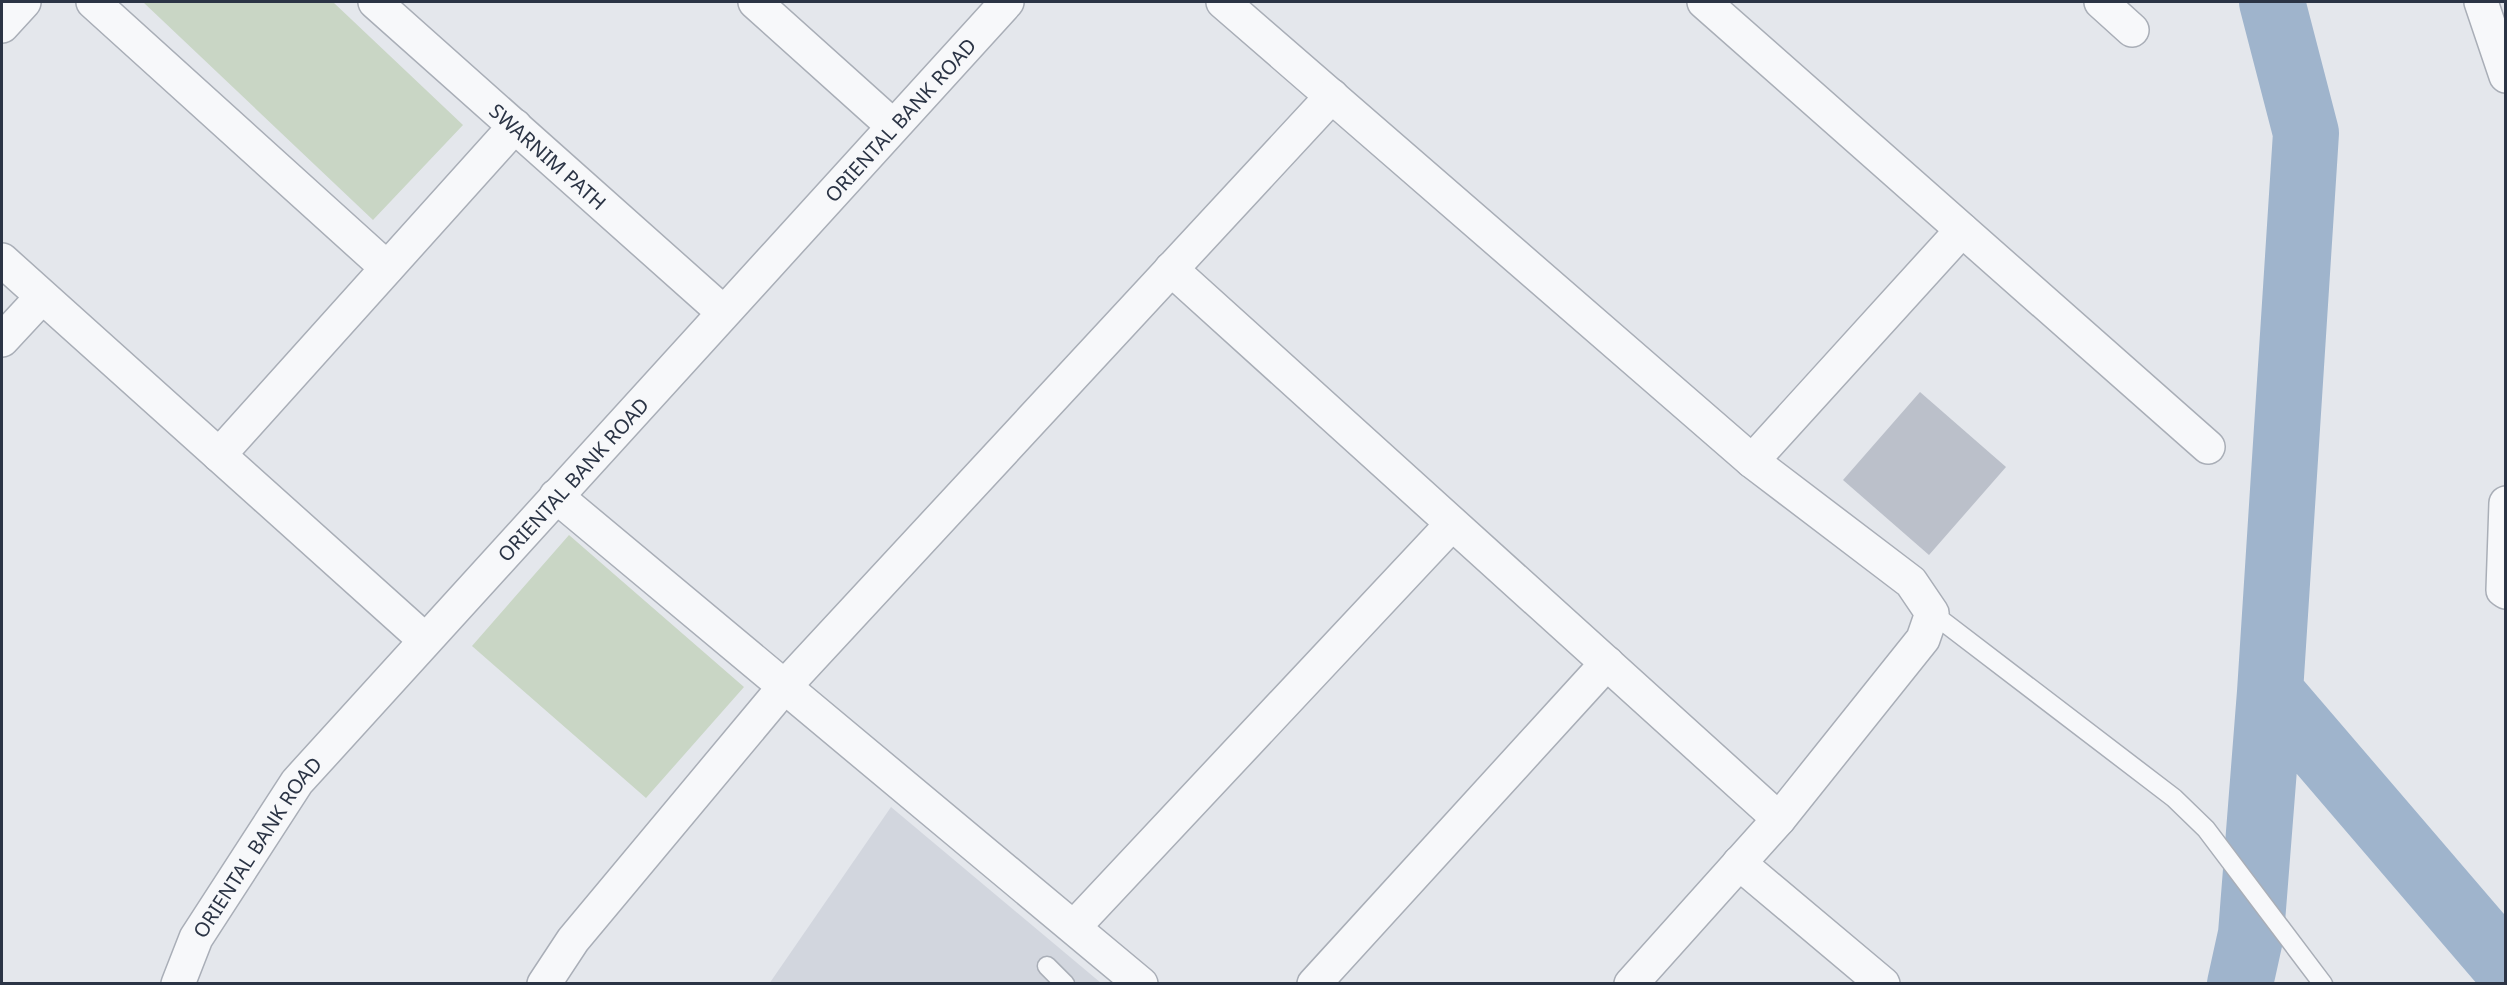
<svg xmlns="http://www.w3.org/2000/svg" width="2507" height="985" font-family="'Noto Sans',sans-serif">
<rect width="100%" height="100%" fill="#e4e7ec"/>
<path fill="#d2d6de" d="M 891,807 L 1101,983 L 769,984 Z"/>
<path fill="#c9d6c5" d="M 143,2 L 333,2 L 463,125 L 373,220 Z
M 569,535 L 744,687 L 646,798 L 472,646 Z"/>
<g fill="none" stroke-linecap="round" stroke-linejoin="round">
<path stroke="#9fb4cc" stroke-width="66" d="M 2272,2 L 2306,133 L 2270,692 L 2506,967
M 2240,984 L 2251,934 L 2270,692"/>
</g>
<path fill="#bbc0ca" d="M 1920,392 L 2006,467 L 1929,555 L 1843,480 Z"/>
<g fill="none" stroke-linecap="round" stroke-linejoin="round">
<defs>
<path id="service" d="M 1932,613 L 2174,798 L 2206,829 L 2323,984
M 1047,966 L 1065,984"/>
<g id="minor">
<path d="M 93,2 L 387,268"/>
<path id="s1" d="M 375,2 L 723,312"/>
<path d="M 755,2 L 893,126"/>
<path d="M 1223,2 L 1752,461 L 1911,582 L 1932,613 L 1923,639 L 1779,819 L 1631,984"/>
<path d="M 1704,2 L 2208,447"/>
<path d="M 2101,2 L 2132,30"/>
<path d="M 2481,2 L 2506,76"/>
<path d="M 2,26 L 24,2"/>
<path d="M 2,260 L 425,640"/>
<path d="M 1171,269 L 1779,819"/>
<path d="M 2,340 L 42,297"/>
<path d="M 219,455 L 515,126"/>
<path d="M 1752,461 L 1962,230"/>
<path d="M 556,496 L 1141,984"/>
<path d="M 2506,503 L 2503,590 L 2506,592"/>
<path d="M 1739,863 L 1883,984"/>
<path d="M 1074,927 L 1452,524"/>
<path id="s2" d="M 178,984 L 196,938 L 297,782 L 1007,2"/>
<path d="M 544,984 L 573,940 L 785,686 L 1332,96"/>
<path d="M 1314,984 L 1607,663"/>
</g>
</defs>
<use href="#service" stroke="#a9aeb7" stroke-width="21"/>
<use href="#minor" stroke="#a9aeb7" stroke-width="36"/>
<use href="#service" stroke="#f7f8fa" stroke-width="18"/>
<use href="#minor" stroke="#f7f8fa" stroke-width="33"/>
</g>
<g text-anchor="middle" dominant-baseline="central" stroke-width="4.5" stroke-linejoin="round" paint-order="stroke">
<g font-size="20" fill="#2b3445" stroke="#f4f6f9">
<text stroke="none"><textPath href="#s2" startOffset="1131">ORIENTAL BANK ROAD</textPath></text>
<text stroke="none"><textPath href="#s1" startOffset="232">SWARNIM PATH</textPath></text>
<text stroke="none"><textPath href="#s2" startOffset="645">ORIENTAL BANK ROAD</textPath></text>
<text stroke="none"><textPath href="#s2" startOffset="159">ORIENTAL BANK ROAD</textPath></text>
</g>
</g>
<rect width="2507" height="985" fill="none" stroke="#2b3445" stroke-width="6"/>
</svg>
